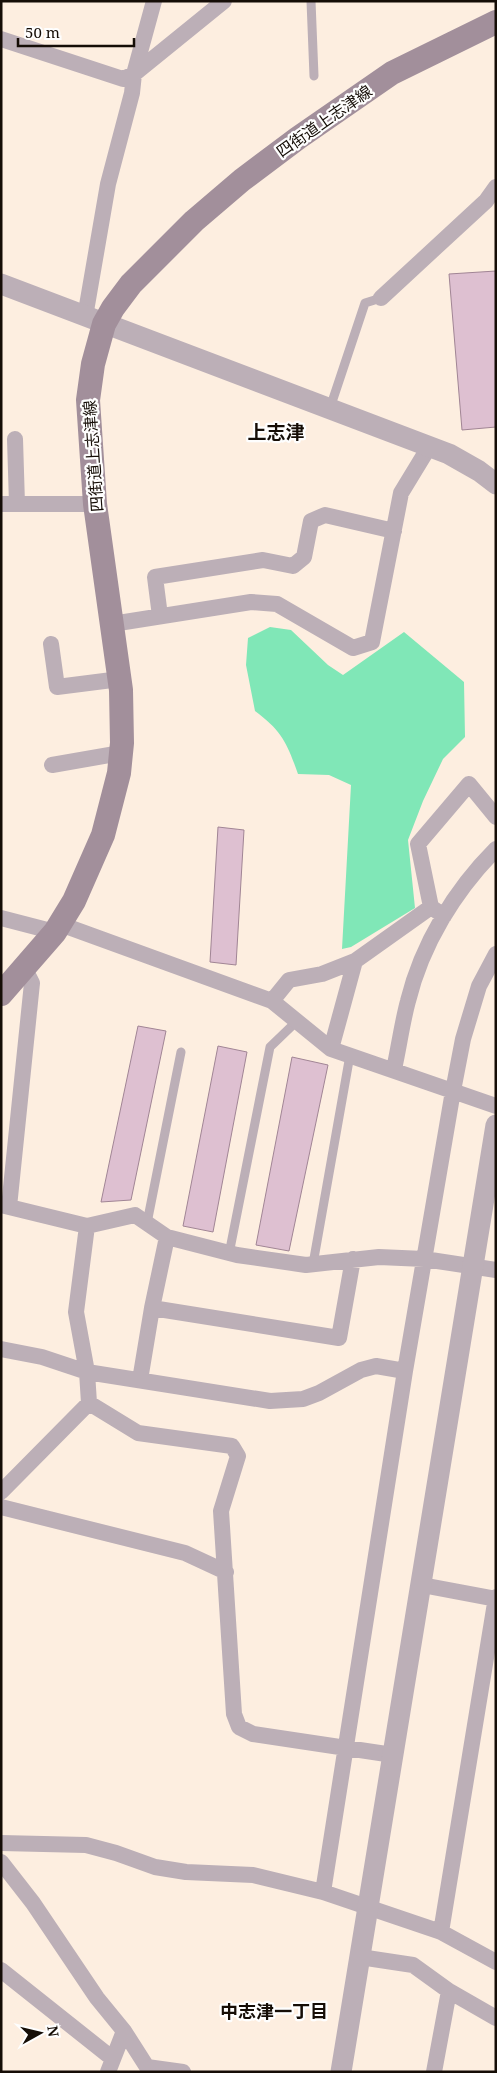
<svg xmlns="http://www.w3.org/2000/svg" width="497" height="2073" font-family="'Noto Serif','Noto Sans JP',serif">
<rect width="100%" height="100%" fill="#fdeee0"/>
<path fill="#80e7b7" d="M 270,627 L 291,630 L 328,665 L 343,675 L 404,632 L 464,682 L 465,737 L 443,759 L 423,801 L 408,840 L 415,908 L 351,947 L 342,949 L 351,785 L 329,775 L 298,774 C 287,743 282,731 255,711 L 246,665 L 248,638 Z"/>
<path fill="#dec0d1" stroke="#a18595" d="M 496,271 L 496,427 L 462,430 L 449,274 Z
M 218,827 L 244,830 L 236,965 L 210,962 Z
M 138,1026 L 166,1031 L 131,1200 L 101,1202 Z
M 218,1046 L 247,1052 L 213,1232 L 183,1226 Z
M 292,1057 L 328,1065 L 289,1251 L 256,1245 Z"/>
<g fill="none" stroke-linecap="round" stroke-linejoin="round">
<path stroke="#bcafb7" stroke-width="9" d="M 311,1 L 314,76
M 330,408 L 365,303 L 381,298
M 147,1223 L 181,1052
M 229,1254 L 270,1047 L 297,1021
M 313,1264 L 350,1055"/>
<path stroke="#bcafb7" stroke-width="16" d="M 1,39 L 123,79 L 134,74 L 224,1
M 381,298 L 486,201 L 496,187
M 85,317 L 108,184 L 132,93 L 134,74 L 154,1
M 15,439 L 17,504
M 1,504 L 95,504
M 160,616 L 155,577 L 263,560 L 293,566 L 304,557 L 311,521 L 325,515 L 394,531
M 112,624 L 251,602 L 277,604 L 353,648 L 372,642 L 401,493 L 429,447
M 51,644 L 57,687 L 120,679
M 52,765 L 121,753
M 444,916 L 431,907 L 418,844 L 469,784 L 496,817
M 1,918 L 55,932
M 60,924 L 272,1001 L 331,1049 L 496,1106
M 272,1001 L 289,980 L 322,974 L 355,961 L 431,907
M 331,1049 L 355,961
M 394,1069 C 399,1047 402,1023 408,1001 C 422,944 455,890 496,849
M 1,1205 L 87,1226 L 135,1215 L 167,1237 L 237,1255 L 306,1265 L 379,1257 L 424,1259 L 496,1270
M 9,1207 L 32,983 L 24,967
M 87,1226 L 76,1312 L 87,1372 L 89,1403 L 138,1433 L 232,1446 L 238,1456 L 221,1511 L 234,1714 L 239,1727 L 253,1734 L 393,1755
M 152,1308 L 339,1338 L 353,1259
M 1,1349 L 42,1357 L 87,1372 L 270,1401 L 303,1399 L 319,1393 L 361,1370 L 376,1366 L 405,1371
M 140,1380 L 152,1308 L 167,1237
M 1,1492 L 89,1403
M 1,1507 L 185,1553 L 226,1572
M 422,1585 L 496,1599
M 1,1843 L 86,1845 L 116,1853 L 155,1867 L 186,1872 L 253,1875 L 323,1892 L 441,1932 L 496,1962
M 1,1862 L 33,1903 L 97,1998 L 124,2031 L 147,2067 L 183,2072
M 323,1892 L 405,1371 L 453,1091 L 463,1039 L 479,986 L 496,954
M 441,1932 L 496,1597
M 360,1957 L 413,1965 L 449,1991 L 496,2018
M 1,1970 L 113,2059
M 108,2072 L 124,2031
M 434,2072 L 449,1991"/>
<path stroke="#bcafb7" stroke-width="21" d="M 1,284 L 449,454 L 479,471 L 496,484
M 341,2072 L 496,1125"/>
<path stroke="#a28f9b" stroke-width="24" d="M 1,994 L 55,932 L 74,901 L 103,835 L 119,773 L 122,743 L 121,690 L 95,504 L 88,400 L 93,364 L 104,324 L 113,308 L 131,284 L 194,221 L 242,180 L 298,138 L 392,73 L 496,22"/>
</g>
<g text-anchor="middle" dominant-baseline="central" stroke-width="4.5" stroke-linejoin="round" paint-order="stroke">
<g font-size="16" fill="#150d06" stroke="#fefefe">
<text transform="translate(324 121) rotate(-35)">四街道上志津線</text>
<text transform="translate(93 456) rotate(-94)">四街道上志津線</text>
</g>
<g font-size="18" font-weight="bold" fill="#150d06" stroke="#fefefe">
<text x="274" y="2011">中志津一丁目</text>
</g>
<g font-size="19" font-weight="bold" fill="#150d06" stroke="#fefefe">
<text x="276" y="432">上志津</text>
</g>
</g>
<rect width="497" height="2073" fill="none" stroke="#150d06" stroke-width="5"/>
<g transform="translate(40 2033) rotate(82)" stroke="#fefefe" stroke-width="4" paint-order="stroke">
<path d="M0-4L9 19L0 12L-9 19Z" fill="#150d06"/>
<text y="-8" font-size="14" font-weight="bold" text-anchor="middle" fill="#150d06">N</text>
</g>
<path d="M18 38v8h116v-8" fill="none" stroke="#150d06" stroke-width="2.5"/>
<text x="25" y="38" font-size="15" fill="#150d06" stroke="#fefefe" stroke-width="4" paint-order="stroke">50 m</text>
</svg>
